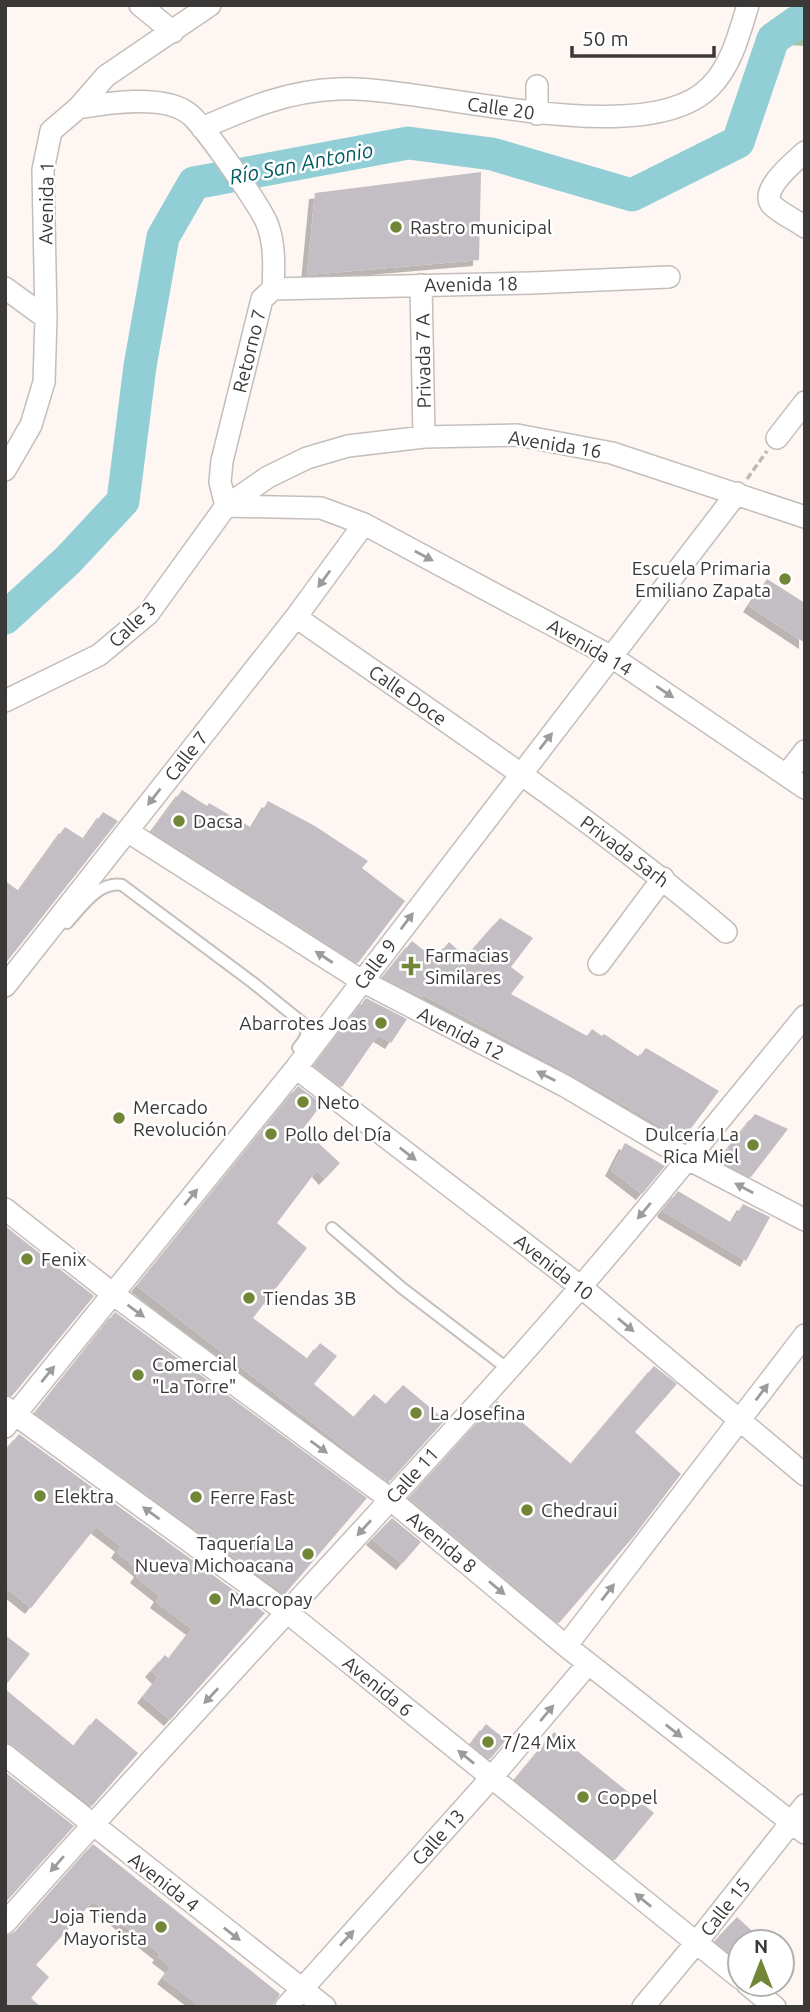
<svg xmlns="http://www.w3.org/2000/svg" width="810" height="2012" font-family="Ubuntu,sans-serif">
<defs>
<filter id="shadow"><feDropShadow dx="-6" dy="6" stdDeviation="0" flood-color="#0004"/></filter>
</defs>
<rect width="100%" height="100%" fill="#fdf6f3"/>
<path fill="#a4c6a2" d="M 804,5 L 805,46 L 787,45 Z"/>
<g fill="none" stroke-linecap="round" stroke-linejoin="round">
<path stroke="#92ced5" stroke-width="33" d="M 5,618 L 68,560 L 123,501 L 140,366 L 163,237 L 194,183 L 408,143 L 492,154 L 632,195 L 738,142 L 773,39 L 797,22 L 805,24"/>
</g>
<path fill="#c3bec3" filter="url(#shadow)" d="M 481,172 L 479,260 L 307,275 L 315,193 Z
M 767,579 L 805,603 L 805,643 L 749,606 Z
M 182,790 L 207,806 L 209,803 L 252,828 L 268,801 L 315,826 L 368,861 L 362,868 L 405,901 L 358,963 L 152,831 Z
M 103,812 L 118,821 L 5,964 L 5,881 L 19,891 L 65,827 L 84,839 Z
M 500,918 L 533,938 L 511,967 L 524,977 L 511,994 L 587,1036 L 592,1029 L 602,1036 L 604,1034 L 639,1057 L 646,1048 L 719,1091 L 683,1139 L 571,1074 L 423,995 L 422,997 L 383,977 L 412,941 L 435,959 L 449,942 L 466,957 Z
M 366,998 L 407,1019 L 391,1043 L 378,1035 L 342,1087 L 314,1066 Z
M 298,1086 L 322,1104 L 303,1129 L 340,1163 L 325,1179 L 317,1170 L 277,1223 L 307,1248 L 253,1318 L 308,1359 L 320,1343 L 337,1356 L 314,1384 L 354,1417 L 374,1394 L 386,1404 L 403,1385 L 445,1420 L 391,1480 L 387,1481 L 137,1286 Z
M 755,1114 L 788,1129 L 751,1177 L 719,1160 Z
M 625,1143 L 665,1166 L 642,1194 L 611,1170 Z
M 678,1191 L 732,1223 L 743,1204 L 770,1217 L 746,1261 L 664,1212 L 663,1210 Z
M 5,1226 L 94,1296 L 12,1396 L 5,1394 Z
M 115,1312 L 367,1498 L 285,1594 L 35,1413 Z
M 654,1366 L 677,1384 L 635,1432 L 681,1474 L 634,1536 L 559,1623 L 409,1498 L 497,1401 L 571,1464 Z
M 19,1434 L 265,1613 L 170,1720 L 143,1697 L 158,1678 L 151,1671 L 165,1655 L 169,1659 L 192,1629 L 156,1602 L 160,1596 L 136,1577 L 140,1571 L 117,1552 L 121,1546 L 96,1527 L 31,1608 L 5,1587 L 5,1451 Z
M 392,1518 L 421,1542 L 402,1564 L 372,1539 Z
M 5,1635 L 30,1654 L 5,1686 Z
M 5,1689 L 74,1746 L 96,1718 L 138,1753 L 92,1806 L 13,1745 L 5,1742 Z
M 486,1724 L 506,1740 L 490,1759 L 471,1744 Z
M 554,1732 L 654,1813 L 615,1860 L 515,1779 Z
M 5,1772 L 74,1826 L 5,1903 Z
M 93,1844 L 280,1994 L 272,2007 L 201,2007 L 163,1978 L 171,1967 L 158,1957 L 160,1954 L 93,1901 L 36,1965 L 49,1977 L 31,1998 L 41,2007 L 5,2007 L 5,1936 L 15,1932 Z
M 737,1917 L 764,1942 L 740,1942 L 740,1961 L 715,1941 Z"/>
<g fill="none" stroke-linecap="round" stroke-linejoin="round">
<defs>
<path id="service" d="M 67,923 C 81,908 98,881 122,885 L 252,982 L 304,1024 C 309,1035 305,1039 298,1048
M 332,1228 L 402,1288 L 508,1369"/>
<path id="minor" d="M 140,5 L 173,32
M 537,86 L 537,114
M 78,108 C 107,103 163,94 188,113 C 202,122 263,210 268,226 C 275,246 274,268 273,289 L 262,299 L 222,461 L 220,482 L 226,506
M 202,128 C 248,108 287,91 338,89 C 426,85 646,155 711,86 C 732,64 739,34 748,5
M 805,152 C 794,162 759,190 772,205 C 780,213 795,220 805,227
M 421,285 L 424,437
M 5,288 L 46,318
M 273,289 L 531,283 L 669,277
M 777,438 L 805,402
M 5,470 L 31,425 L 44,382 L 46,318 L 43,170 L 51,131 L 78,108 L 106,76 L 210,5
M 226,506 L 321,508 L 364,524 L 612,657 L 805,788
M 296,617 C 441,719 591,817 726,932
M 5,701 L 99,655 L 148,614 L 226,506 L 268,477 L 307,458 L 348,446 L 424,437 L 517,435 L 612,453 L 805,517
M 787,774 L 805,751
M 127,831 L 362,981 L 565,1086 L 688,1159 L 805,1220
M 599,964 L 663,878
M 5,986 L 296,617 L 364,524
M 296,1068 L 581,1287 L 805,1475
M 5,1209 L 113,1294 L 390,1499 L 566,1646 L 805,1833
M 5,1407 L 288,1613 L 740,1978
M 5,1427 L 296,1068 L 737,493
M 566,1646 L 805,1335
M 5,1755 L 325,2007
M 5,1923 C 170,1736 342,1555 508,1370 C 611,1255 707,1135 805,1016
M 747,1984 L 775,2007
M 286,2007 L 492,1777 L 588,1664
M 643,2007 L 696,1943 L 805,1805"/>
</defs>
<use href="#service" stroke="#c4bebb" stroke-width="14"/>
<use href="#minor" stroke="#c4bebb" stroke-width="24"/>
<path stroke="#beb9b6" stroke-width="3.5" stroke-dasharray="7 3.5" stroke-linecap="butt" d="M 747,479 L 767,451"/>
<use href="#service" stroke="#fff" stroke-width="10"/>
<use href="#minor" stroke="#fff" stroke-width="21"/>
</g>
<defs><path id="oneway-solid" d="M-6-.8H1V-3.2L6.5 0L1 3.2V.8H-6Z" transform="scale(1.75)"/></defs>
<g fill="#9d9c9c">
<use href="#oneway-solid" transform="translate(424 556) rotate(28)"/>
<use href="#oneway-solid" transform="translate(324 579) rotate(126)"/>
<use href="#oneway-solid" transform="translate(665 692) rotate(34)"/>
<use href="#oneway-solid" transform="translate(546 741) rotate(-52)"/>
<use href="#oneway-solid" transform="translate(154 797) rotate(128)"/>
<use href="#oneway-solid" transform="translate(407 921) rotate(-53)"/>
<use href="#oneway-solid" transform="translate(324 957) rotate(-147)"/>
<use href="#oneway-solid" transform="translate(546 1076) rotate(-153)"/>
<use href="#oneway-solid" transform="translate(408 1154) rotate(38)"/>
<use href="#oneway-solid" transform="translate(744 1188) rotate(-152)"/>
<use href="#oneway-solid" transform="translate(191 1197) rotate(-51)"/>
<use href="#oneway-solid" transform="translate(644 1211) rotate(130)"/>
<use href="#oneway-solid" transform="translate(136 1311) rotate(36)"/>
<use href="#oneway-solid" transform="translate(626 1325) rotate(40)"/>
<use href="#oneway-solid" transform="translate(48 1374) rotate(-51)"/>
<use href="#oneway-solid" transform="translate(762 1392) rotate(-53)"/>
<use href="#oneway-solid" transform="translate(319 1447) rotate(36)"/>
<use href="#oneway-solid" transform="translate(151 1513) rotate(-144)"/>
<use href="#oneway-solid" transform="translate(364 1528) rotate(132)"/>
<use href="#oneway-solid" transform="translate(497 1588) rotate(40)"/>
<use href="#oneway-solid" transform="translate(608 1592) rotate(-52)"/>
<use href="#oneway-solid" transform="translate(211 1696) rotate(133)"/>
<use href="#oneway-solid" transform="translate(547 1713) rotate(-50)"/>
<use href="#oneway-solid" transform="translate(674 1731) rotate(38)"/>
<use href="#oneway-solid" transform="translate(466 1757) rotate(-141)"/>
<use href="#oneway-solid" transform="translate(57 1864) rotate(131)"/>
<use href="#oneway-solid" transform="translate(643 1900) rotate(-141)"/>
<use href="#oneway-solid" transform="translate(232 1934) rotate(38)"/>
<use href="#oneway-solid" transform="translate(347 1938) rotate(-48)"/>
</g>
<g fill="#728637" stroke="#fff" stroke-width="2.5">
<circle cx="396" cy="227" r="7"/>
<circle cx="785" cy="579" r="7"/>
<circle cx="179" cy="821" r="7"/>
<path d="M407.5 955.5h7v7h7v7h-7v7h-7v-7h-7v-7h7z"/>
<circle cx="381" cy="1023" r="7"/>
<circle cx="303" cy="1102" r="7"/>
<circle cx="119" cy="1118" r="7"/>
<circle cx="271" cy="1134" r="7"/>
<circle cx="753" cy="1145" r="7"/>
<circle cx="27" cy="1259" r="7"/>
<circle cx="249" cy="1298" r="7"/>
<circle cx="138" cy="1375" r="7"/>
<circle cx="416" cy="1413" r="7"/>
<circle cx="40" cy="1496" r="7"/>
<circle cx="196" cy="1497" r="7"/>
<circle cx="527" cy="1510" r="7"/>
<circle cx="308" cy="1554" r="7"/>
<circle cx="215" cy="1599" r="7"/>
<circle cx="488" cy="1742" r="7"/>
<circle cx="583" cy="1797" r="7"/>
<circle cx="161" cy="1927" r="7"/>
</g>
<g text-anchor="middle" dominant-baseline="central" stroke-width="5" stroke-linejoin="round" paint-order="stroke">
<g font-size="19" fill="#3b3938" stroke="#fff">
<text transform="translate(501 108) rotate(8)">Calle 20</text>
<text transform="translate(46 203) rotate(-89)">Avenida 1</text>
<text transform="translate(471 284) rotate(-1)">Avenida 18</text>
<text transform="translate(249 351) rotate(-76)">Retorno 7</text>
<text transform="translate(423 361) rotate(-91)">Privada 7 A</text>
<text transform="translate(555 444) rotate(9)">Avenida 16</text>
<text transform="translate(132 624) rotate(-44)">Calle 3</text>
<text transform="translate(590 647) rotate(30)">Avenida 14</text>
<text transform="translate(408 695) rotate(35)">Calle Doce</text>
<text transform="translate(186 756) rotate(-52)">Calle 7</text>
<text transform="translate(625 851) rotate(37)">Privada Sarh</text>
<text transform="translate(375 964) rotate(-53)">Calle 9</text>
<text transform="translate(461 1033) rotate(27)">Avenida 12</text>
<text transform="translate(554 1267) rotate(38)">Avenida 10</text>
<text transform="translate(412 1475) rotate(-48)">Calle 11</text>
<text transform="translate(442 1542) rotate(40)">Avenida 8</text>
<text transform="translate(378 1686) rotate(39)">Avenida 6</text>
<text transform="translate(438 1837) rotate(-48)">Calle 13</text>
<text transform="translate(164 1882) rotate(38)">Avenida 4</text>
<text transform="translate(725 1907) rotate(-52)">Calle 15</text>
</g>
<g font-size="19" fill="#3b3938" stroke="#fff" text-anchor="start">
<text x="410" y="227">Rastro municipal</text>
<text x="771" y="568" text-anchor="end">Escuela Primaria<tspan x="771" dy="22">Emiliano Zapata</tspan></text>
<text x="193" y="821">Dacsa</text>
<text x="425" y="955">Farmacias<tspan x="425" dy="22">Similares</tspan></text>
<text x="367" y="1023" text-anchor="end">Abarrotes Joas</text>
<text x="317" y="1102">Neto</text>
<text x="133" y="1107">Mercado<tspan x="133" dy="22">Revolución</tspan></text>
<text x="285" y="1134">Pollo del Día</text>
<text x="739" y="1134" text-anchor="end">Dulcería La<tspan x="739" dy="22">Rica Miel</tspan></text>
<text x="41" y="1259">Fenix</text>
<text x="263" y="1298">Tiendas 3B</text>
<text x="152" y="1364">Comercial<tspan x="152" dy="22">"La Torre"</tspan></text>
<text x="430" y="1413">La Josefina</text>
<text x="54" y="1496">Elektra</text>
<text x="210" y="1497">Ferre Fast</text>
<text x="541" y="1510">Chedraui</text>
<text x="294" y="1543" text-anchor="end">Taquería La<tspan x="294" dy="22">Nueva Michoacana</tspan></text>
<text x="229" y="1599">Macropay</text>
<text x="502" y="1742">7/24 Mix</text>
<text x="597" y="1797">Coppel</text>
<text x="147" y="1916" text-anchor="end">Joja Tienda<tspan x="147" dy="22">Mayorista</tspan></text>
</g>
<g font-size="21" font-style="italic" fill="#005b63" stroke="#fff">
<text transform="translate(301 163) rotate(-11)">Río San Antonio</text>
</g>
</g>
<rect width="810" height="2012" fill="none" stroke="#3b3938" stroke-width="14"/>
<g transform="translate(761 1963)"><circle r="33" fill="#ffffff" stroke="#b1b0af" stroke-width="2"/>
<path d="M0-5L12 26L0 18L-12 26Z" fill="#728637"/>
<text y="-10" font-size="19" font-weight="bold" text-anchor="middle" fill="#3b3938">N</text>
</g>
<path d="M572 46v10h142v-10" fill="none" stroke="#3b3938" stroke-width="3.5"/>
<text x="582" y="46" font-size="21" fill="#3b3938" stroke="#ffffff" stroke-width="5" paint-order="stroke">50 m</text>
</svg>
